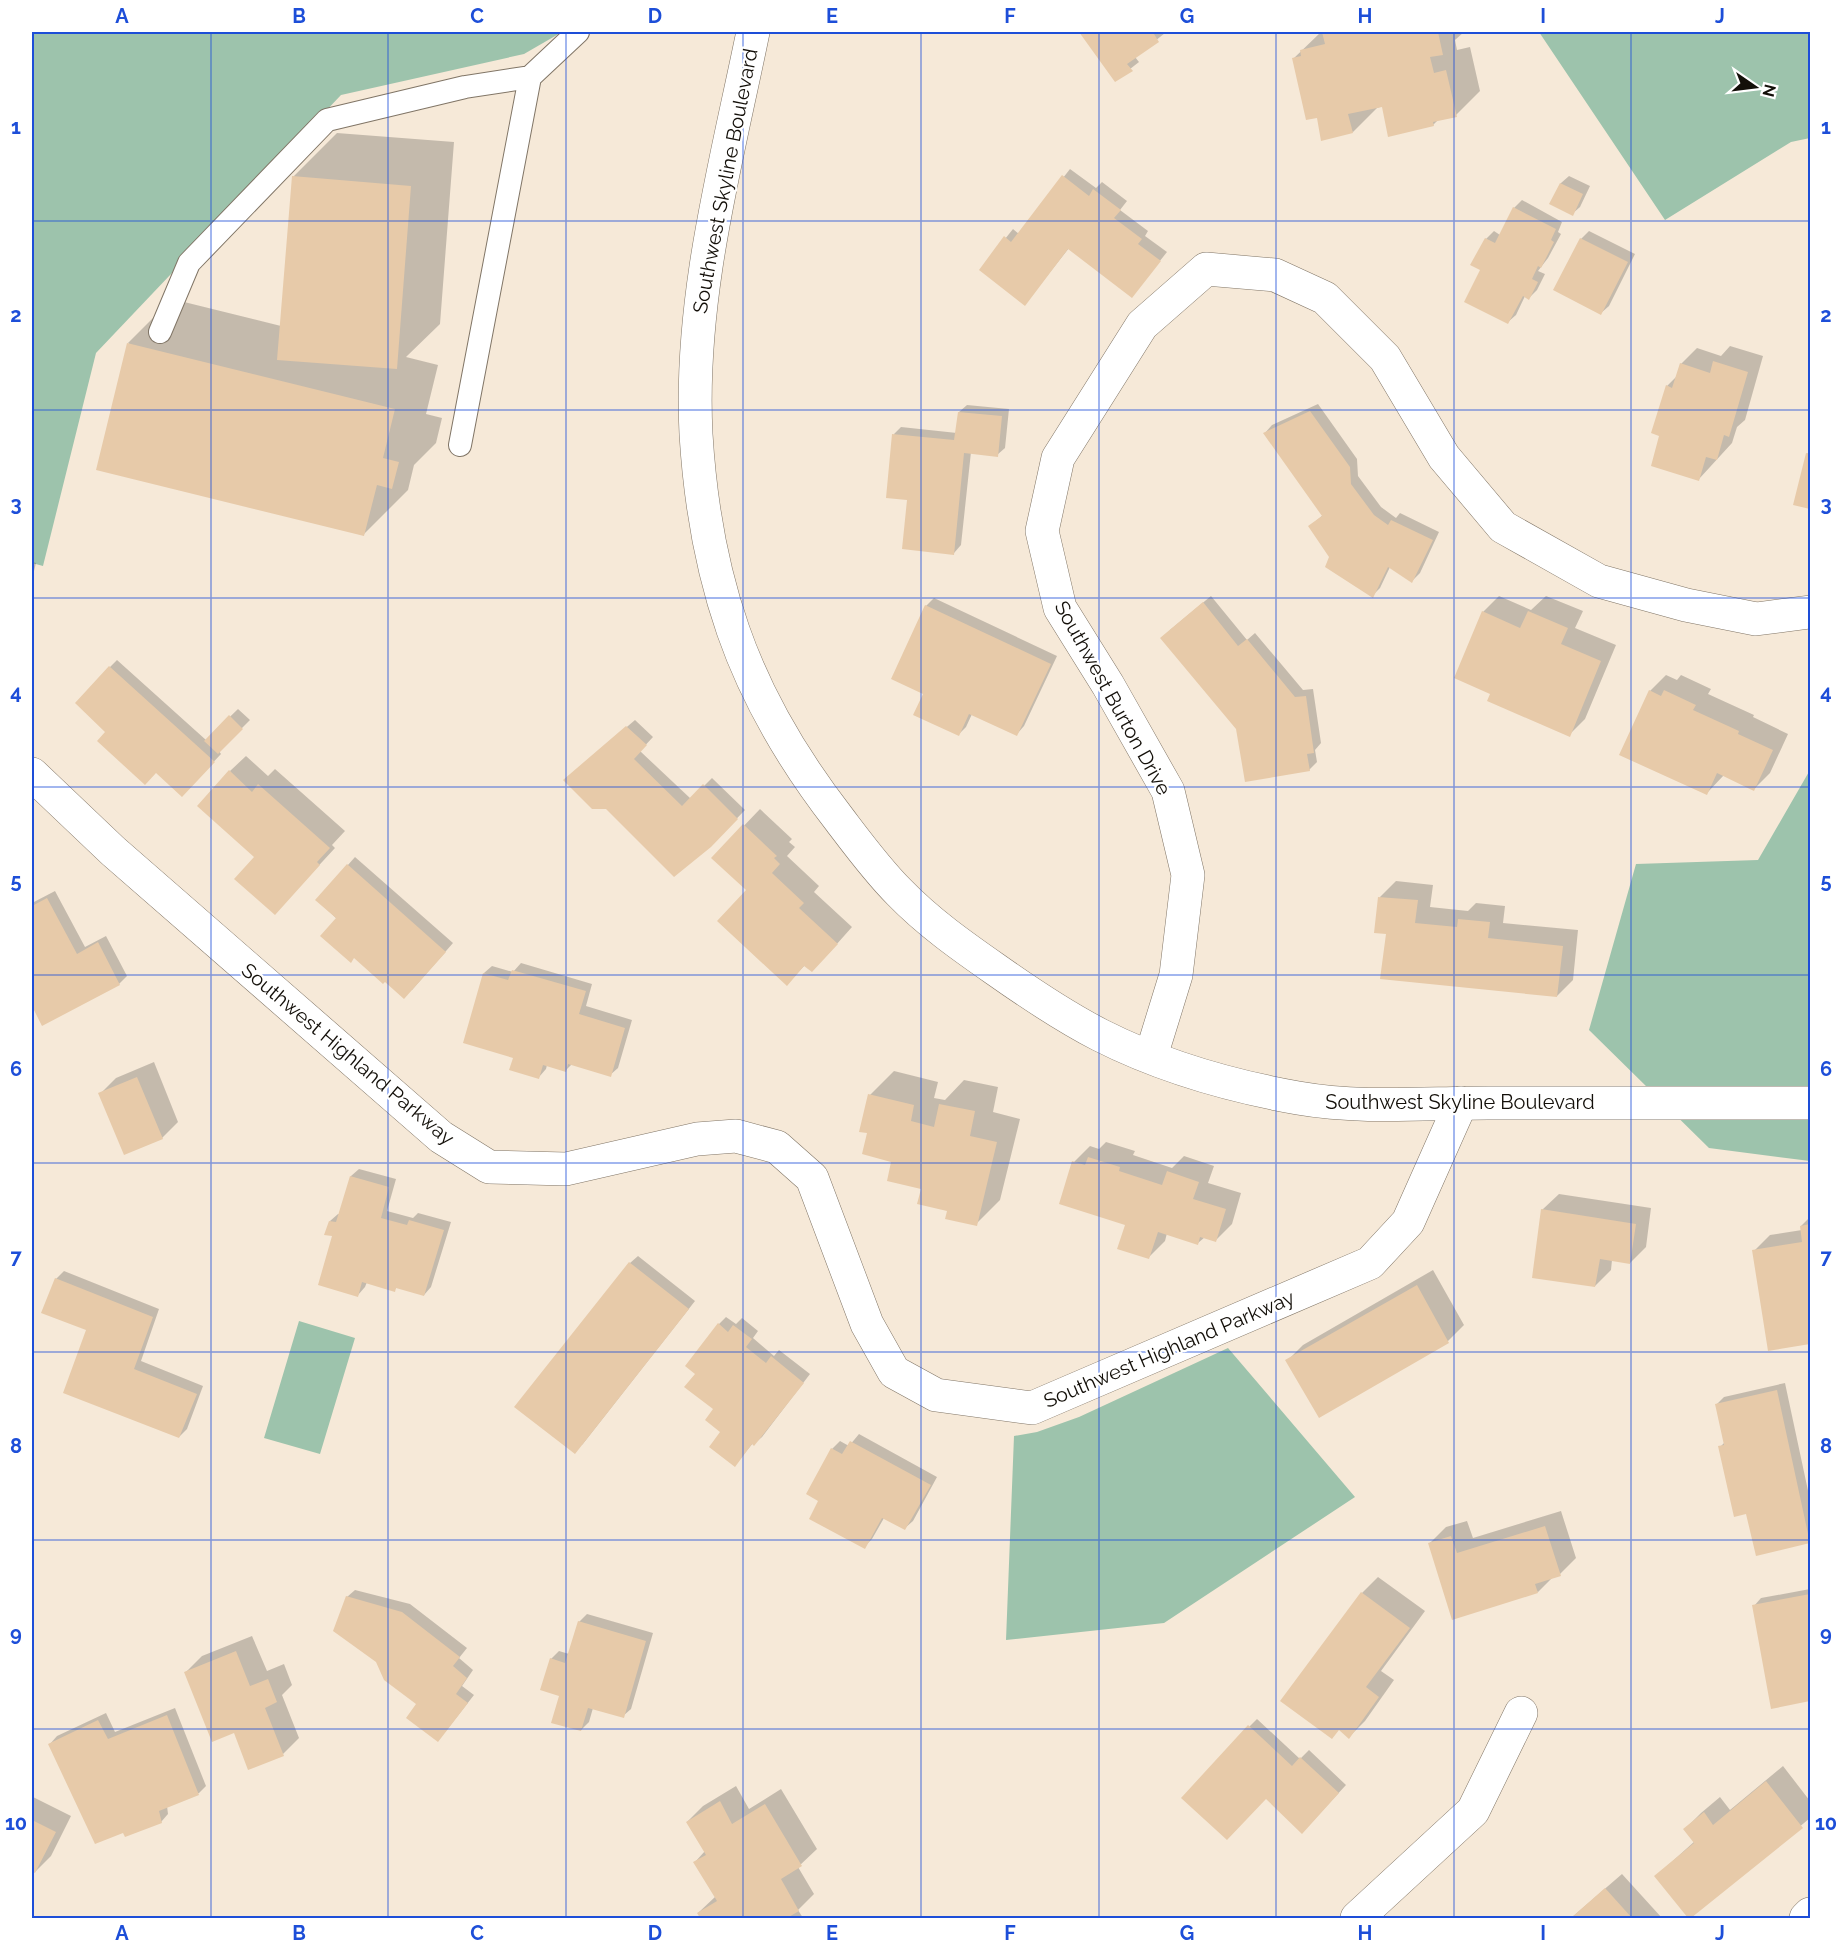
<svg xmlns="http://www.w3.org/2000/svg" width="1842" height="1950" font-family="Raleway,sans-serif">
<rect width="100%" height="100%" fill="#f6e9d8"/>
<path fill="#9dc3ac" d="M 32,32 L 562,32 L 524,54 L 341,95 L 96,353 L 43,566 L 32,563 Z
M 1539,32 L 1810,32 L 1810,138 L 1791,142 L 1665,220 Z
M 1810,770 L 1810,1161 L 1709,1148 L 1589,1030 L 1636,864 L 1758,860 Z
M 299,1321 L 355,1338 L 320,1454 L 264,1438 Z
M 1228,1348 L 1355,1497 L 1164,1623 L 1006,1640 L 1014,1436 L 1037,1432 L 1079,1417 Z"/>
<path fill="#0003" d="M 1081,32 L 1164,32 L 1165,33 L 1135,57 L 1139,62 L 1116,80 Z
M 1321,32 L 1464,32 L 1455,40 L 1457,50 L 1470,47 L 1480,91 L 1456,115 L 1439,119 L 1433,125 L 1383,106 L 1377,108 L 1353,132 L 1318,116 L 1293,59 Z
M 337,133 L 454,142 L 440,324 L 406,357 L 438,365 L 426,414 L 442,418 L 436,443 L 414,465 L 408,490 L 364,534 L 128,343 L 172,299 L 281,326 L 293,177 Z
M 1070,169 L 1096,188 L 1102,182 L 1127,201 L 1120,210 L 1148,231 L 1145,236 L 1167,252 L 1132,296 L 1069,248 L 1025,304 L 981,269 L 1013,229 L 1019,234 Z
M 1569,176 L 1590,186 L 1580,207 L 1572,214 L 1551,203 L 1561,183 Z
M 1522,200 L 1562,222 L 1558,232 L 1561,234 L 1548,258 L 1538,271 L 1545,274 L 1537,290 L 1529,298 L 1525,296 L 1516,315 L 1508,322 L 1482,270 L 1486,239 L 1494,231 L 1500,235 L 1514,208 Z
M 1589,231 L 1635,254 L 1609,306 L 1601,313 L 1555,290 L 1581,239 Z
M 1730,346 L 1763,356 L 1745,420 L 1737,427 L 1732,443 L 1699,479 L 1661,435 L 1667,386 L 1678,375 L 1681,364 L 1697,348 L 1721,356 Z
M 1318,404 L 1357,459 L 1358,476 L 1381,507 L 1396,518 L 1400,513 L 1439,532 L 1420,573 L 1412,581 L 1390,567 L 1380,588 L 1372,596 L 1331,557 L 1310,526 L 1323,515 L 1265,433 L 1272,425 Z
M 967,405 L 1009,409 L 1005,448 L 997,455 L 971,452 L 961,545 L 954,553 L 909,498 L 894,434 L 901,427 L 957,433 L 959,412 Z
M 1810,451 L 1810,508 L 1794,504 L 1807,454 Z
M 32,562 L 36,563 L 32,579 Z
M 1211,596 L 1247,640 L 1255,633 L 1303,690 L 1313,689 L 1321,743 L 1315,750 L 1317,762 L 1309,770 L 1238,729 L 1170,630 Z
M 1499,596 L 1531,610 L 1546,596 L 1583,611 L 1575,628 L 1616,645 L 1585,719 L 1569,735 L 1492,693 L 1483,612 Z
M 934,598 L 1057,656 L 1024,726 L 1017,734 L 972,714 L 966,727 L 959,734 L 925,693 L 926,606 Z
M 117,660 L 206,740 L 238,709 L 250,720 L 219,751 L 221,754 L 189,788 L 156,772 L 107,732 L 110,667 Z
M 1666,675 L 1677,680 L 1681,675 L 1711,689 L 1708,694 L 1754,715 L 1753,717 L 1788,734 L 1770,773 L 1754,789 L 1724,775 L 1707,793 L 1650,691 Z
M 635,720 L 653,737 L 640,751 L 691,799 L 712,778 L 745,810 L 710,846 L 573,773 Z
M 246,756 L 268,776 L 275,769 L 345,831 L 332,845 L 335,848 L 275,913 L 230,771 Z
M 760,809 L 792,839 L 789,842 L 795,847 L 787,856 L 819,886 L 814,892 L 852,927 L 828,954 L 805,965 L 787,984 L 748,890 L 714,857 Z
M 355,857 L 453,943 L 412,990 L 317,900 Z
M 1396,881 L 1433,885 L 1430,907 L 1468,911 L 1476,903 L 1505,906 L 1503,923 L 1578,930 L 1573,980 L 1557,996 L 1387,932 L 1380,897 Z
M 55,891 L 85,947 L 106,936 L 127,976 L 119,984 L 42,1024 L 32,1003 L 32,903 Z
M 521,963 L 592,984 L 586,1006 L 632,1020 L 618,1068 L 610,1075 L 572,1064 L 565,1071 L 547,1065 L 546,1069 L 539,1077 L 515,1057 L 464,1042 L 484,973 L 492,966 L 513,972 Z
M 154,1062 L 178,1122 L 162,1138 L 100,1094 L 116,1078 Z
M 894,1071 L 938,1082 L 934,1098 L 945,1100 L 964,1080 L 998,1087 L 993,1112 L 1020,1119 L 1000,1200 L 976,1224 L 949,1210 L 922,1188 L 893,1161 L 869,1132 L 870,1095 Z
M 1106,1142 L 1135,1151 L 1133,1155 L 1172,1168 L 1184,1156 L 1214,1166 L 1208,1183 L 1241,1193 L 1232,1224 L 1216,1240 L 1205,1237 L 1198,1243 L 1167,1233 L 1165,1241 L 1149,1257 L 1127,1224 L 1074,1162 L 1090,1146 L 1099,1149 Z
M 359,1169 L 396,1179 L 387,1211 L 413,1218 L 418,1213 L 451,1222 L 431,1287 L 424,1295 L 397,1287 L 394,1290 L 367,1282 L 365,1287 L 358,1295 L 334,1235 L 330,1221 L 338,1214 L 340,1214 L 351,1176 Z
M 1559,1194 L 1651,1208 L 1646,1247 L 1630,1263 L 1612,1260 L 1611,1270 L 1595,1286 L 1542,1210 Z
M 1810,1217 L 1810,1343 L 1769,1350 L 1754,1251 L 1770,1235 L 1802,1230 L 1801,1226 Z
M 638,1256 L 695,1301 L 582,1445 L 630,1263 Z
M 1433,1270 L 1464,1325 L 1448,1341 L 1319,1416 L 1287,1361 L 1303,1345 Z
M 64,1271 L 159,1309 L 141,1361 L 203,1386 L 187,1429 L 179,1437 L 88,1329 L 56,1279 Z
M 726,1317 L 736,1324 L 742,1318 L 758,1331 L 753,1338 L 774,1356 L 779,1350 L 810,1374 L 762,1437 L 754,1444 L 753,1443 L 735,1465 L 715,1409 L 697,1374 L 719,1324 Z
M 1785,1383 L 1810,1500 L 1810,1542 L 1757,1554 L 1748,1513 L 1720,1447 L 1725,1442 L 1716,1405 L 1724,1397 Z
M 859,1434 L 937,1477 L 913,1521 L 905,1528 L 884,1518 L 872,1539 L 864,1547 L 820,1500 L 832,1449 L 840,1441 L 849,1446 Z
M 1561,1511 L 1576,1558 L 1560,1574 L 1553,1577 L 1538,1592 L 1430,1543 L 1446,1527 L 1467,1521 L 1473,1538 Z
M 1378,1577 L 1425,1611 L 1381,1671 L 1394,1680 L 1365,1721 L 1349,1737 L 1340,1729 L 1282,1701 L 1362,1593 Z
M 1810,1589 L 1810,1700 L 1772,1707 L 1754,1606 L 1761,1598 Z
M 355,1590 L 410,1604 L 467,1648 L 459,1658 L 473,1670 L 462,1686 L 474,1695 L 445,1732 L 418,1704 L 347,1597 Z
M 587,1614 L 653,1633 L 631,1709 L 623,1716 L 593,1708 L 589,1722 L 581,1730 L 561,1695 L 551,1659 L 559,1651 L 569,1654 L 579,1622 Z
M 252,1636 L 267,1671 L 284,1664 L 292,1685 L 282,1695 L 299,1738 L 283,1754 L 234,1731 L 186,1672 L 202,1656 Z
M 175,1708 L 206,1786 L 199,1793 L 167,1806 L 168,1814 L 161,1822 L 50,1744 L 57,1736 L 106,1713 L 115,1732 Z
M 1257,1719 L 1300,1759 L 1309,1750 L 1346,1785 L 1310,1824 L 1249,1727 Z
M 1783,1766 L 1810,1801 L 1810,1818 L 1690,1918 L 1656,1876 L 1695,1841 L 1685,1829 L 1701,1813 L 1720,1797 L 1730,1810 Z
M 736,1786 L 749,1809 L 781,1789 L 817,1849 L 798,1867 L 814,1894 L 798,1910 L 803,1918 L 702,1918 L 698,1913 L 716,1896 L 695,1862 L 705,1851 L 687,1822 L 703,1806 Z
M 33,1797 L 71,1816 L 51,1856 L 35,1872 L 32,1870 L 32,1798 Z
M 1622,1874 L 1662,1918 L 1571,1918 Z"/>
<path fill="#e7caa9" d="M 1079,32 L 1157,32 L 1154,34 L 1159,42 L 1127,64 L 1133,71 L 1115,82 Z
M 1322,32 L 1438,32 L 1443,55 L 1430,57 L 1434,73 L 1446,70 L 1457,117 L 1433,122 L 1434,126 L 1388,137 L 1382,107 L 1348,114 L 1353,133 L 1321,141 L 1317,118 L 1306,120 L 1292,58 L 1301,56 L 1300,50 L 1325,44 Z
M 1062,175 L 1089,196 L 1093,189 L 1121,210 L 1114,218 L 1142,239 L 1138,244 L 1161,261 L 1132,298 L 1068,249 L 1025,306 L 979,270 L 1004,236 L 1011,242 Z
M 292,176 L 411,186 L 397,369 L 277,360 Z
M 1560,183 L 1583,194 L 1573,216 L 1549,204 Z
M 1513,207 L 1556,229 L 1551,240 L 1554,242 L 1541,268 L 1538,266 L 1532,279 L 1538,282 L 1529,300 L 1523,296 L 1508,324 L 1464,302 L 1480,270 L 1470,265 L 1485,238 L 1495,243 Z
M 1580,238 L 1628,262 L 1601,315 L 1553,290 Z
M 127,343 L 395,409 L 383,458 L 399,462 L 392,489 L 377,485 L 364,536 L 96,470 Z
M 1713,361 L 1748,372 L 1729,437 L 1724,435 L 1717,460 L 1706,457 L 1699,481 L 1651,466 L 1659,436 L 1651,433 L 1666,385 L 1672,388 L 1680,363 L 1710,373 Z
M 1310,411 L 1350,467 L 1351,484 L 1374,515 L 1388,525 L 1391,520 L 1433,540 L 1412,583 L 1388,567 L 1373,598 L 1325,567 L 1329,557 L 1308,526 L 1322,516 L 1263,433 Z
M 958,412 L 1002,416 L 998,457 L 964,453 L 954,555 L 902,549 L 907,500 L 886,498 L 892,434 L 954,440 Z
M 1806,453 L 1810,454 L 1810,509 L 1793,505 Z
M 1203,602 L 1238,646 L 1247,639 L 1295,697 L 1306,696 L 1314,753 L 1307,754 L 1310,771 L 1245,782 L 1236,729 L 1160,638 Z
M 925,605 L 1051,664 L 1017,736 L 969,714 L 959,736 L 913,715 L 923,694 L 891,679 Z
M 1482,611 L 1520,628 L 1528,611 L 1568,628 L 1561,644 L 1601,661 L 1570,737 L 1487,701 L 1490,694 L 1454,678 Z
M 109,666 L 215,762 L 182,797 L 156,773 L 145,785 L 97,741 L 105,732 L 75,703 Z
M 1649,690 L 1661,696 L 1664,690 L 1696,705 L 1693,710 L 1739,731 L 1738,734 L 1773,750 L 1754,791 L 1717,773 L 1707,795 L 1619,755 Z
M 229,715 L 243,729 L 218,754 L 204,741 Z
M 626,726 L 647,745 L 634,759 L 682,806 L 703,784 L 738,819 L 711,847 L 674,877 L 606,809 L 592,809 L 563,780 Z
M 229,770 L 252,792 L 258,784 L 330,848 L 317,862 L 320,865 L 275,915 L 234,879 L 254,857 L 197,806 Z
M 743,824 L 777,856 L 774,858 L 780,864 L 772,873 L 804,903 L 799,908 L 838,944 L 812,972 L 804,966 L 787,986 L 717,921 L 746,890 L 711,858 Z
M 347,864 L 446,952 L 404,999 L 385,982 L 383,984 L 354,958 L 351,963 L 320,936 L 336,918 L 315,900 Z
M 1378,897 L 1418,900 L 1415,923 L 1457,927 L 1458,919 L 1490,922 L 1488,938 L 1563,946 L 1557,997 L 1380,979 L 1386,934 L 1374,933 Z
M 47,898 L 77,954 L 98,942 L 120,985 L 42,1026 L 32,1006 L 32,906 Z
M 512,970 L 586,991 L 579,1014 L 625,1028 L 611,1077 L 568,1064 L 566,1072 L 543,1065 L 539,1079 L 509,1070 L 513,1058 L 463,1043 L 483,973 L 508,980 Z
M 137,1077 L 163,1139 L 124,1155 L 98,1093 Z
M 868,1094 L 914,1105 L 911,1121 L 934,1127 L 939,1104 L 975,1111 L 970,1136 L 997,1142 L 977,1226 L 945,1219 L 947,1211 L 917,1204 L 921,1189 L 887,1181 L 891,1162 L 862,1154 L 867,1133 L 859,1132 Z
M 1088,1157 L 1120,1167 L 1119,1171 L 1162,1185 L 1167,1171 L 1199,1182 L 1193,1199 L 1226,1209 L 1216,1242 L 1200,1237 L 1198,1245 L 1158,1232 L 1149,1259 L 1117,1249 L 1125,1225 L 1059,1204 L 1072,1161 L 1085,1165 Z
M 350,1176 L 389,1187 L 381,1218 L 407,1225 L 409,1220 L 444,1230 L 424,1296 L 396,1288 L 395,1292 L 362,1282 L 358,1297 L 318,1285 L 332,1236 L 324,1235 L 329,1221 L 336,1222 Z
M 1541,1209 L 1636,1224 L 1630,1264 L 1600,1259 L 1595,1287 L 1532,1278 Z
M 1810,1224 L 1810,1344 L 1768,1351 L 1752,1250 L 1802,1242 L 1800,1226 Z
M 629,1262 L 689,1309 L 575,1454 L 514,1407 Z
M 55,1278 L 153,1317 L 134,1369 L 197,1394 L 179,1438 L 63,1393 L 86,1330 L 41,1313 Z
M 1417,1285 L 1449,1343 L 1319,1418 L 1285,1360 Z
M 718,1323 L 728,1332 L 733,1325 L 752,1339 L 746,1347 L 766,1363 L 771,1356 L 804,1383 L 754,1446 L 752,1444 L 735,1467 L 709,1447 L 720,1432 L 705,1420 L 713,1409 L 684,1387 L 695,1374 L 685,1366 Z
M 1777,1390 L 1810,1543 L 1756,1556 L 1746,1514 L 1734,1517 L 1718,1446 L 1724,1445 L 1715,1404 Z
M 850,1441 L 931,1485 L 905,1530 L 882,1518 L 865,1549 L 809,1519 L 818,1501 L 806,1494 L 831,1448 L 842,1454 Z
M 1545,1526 L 1561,1576 L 1535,1584 L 1538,1593 L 1452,1620 L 1428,1543 L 1451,1536 L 1457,1553 Z
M 1361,1592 L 1410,1628 L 1366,1687 L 1379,1697 L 1349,1739 L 1339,1730 L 1332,1739 L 1280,1701 Z
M 1810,1594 L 1810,1701 L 1771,1709 L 1752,1605 Z
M 346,1596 L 402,1612 L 460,1657 L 453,1666 L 467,1678 L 456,1694 L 468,1703 L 438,1742 L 406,1718 L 416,1704 L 384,1680 L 376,1662 L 333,1631 Z
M 578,1621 L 646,1641 L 624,1718 L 588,1708 L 581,1731 L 551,1723 L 559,1696 L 540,1690 L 550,1658 L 565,1663 Z
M 236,1651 L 250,1686 L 268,1679 L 277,1702 L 265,1708 L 284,1756 L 248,1770 L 234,1733 L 212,1742 L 184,1672 Z
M 167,1715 L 199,1795 L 159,1811 L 162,1823 L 125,1837 L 123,1833 L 95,1844 L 48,1744 L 98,1720 L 108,1739 Z
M 1248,1725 L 1292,1766 L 1300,1757 L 1339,1793 L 1302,1834 L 1266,1799 L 1227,1840 L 1181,1798 Z
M 1766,1781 L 1803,1828 L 1691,1918 L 1688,1918 L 1654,1876 L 1694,1843 L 1683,1829 L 1704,1812 L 1713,1825 Z
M 720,1801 L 732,1824 L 765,1804 L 802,1866 L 781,1879 L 799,1911 L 787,1918 L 700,1918 L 697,1913 L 717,1901 L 693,1862 L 706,1855 L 686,1822 Z
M 32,1820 L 56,1832 L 35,1873 L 32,1872 Z
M 1605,1888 L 1632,1918 L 1571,1918 Z"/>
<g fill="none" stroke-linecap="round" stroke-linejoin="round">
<defs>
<path id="lane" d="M 160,332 L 189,263 L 327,120 L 465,87 L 530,77
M 460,445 L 530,77 L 578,32"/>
<path id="street" d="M 32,774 L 113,851 L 441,1137 L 489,1167 L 566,1169 L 697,1139 L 736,1136 L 777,1147 L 812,1178 L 867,1324 L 894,1372 L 936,1395 L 1032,1408 L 1370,1263 L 1408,1222 L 1461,1103
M 1151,1056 L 1176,975 L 1188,875 L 1168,791 L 1108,685 L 1060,608 L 1042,531 L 1058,458 L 1142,325 L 1206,269 L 1275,275 L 1325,298 L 1385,358 L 1444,457 L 1503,527 L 1599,581 L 1686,605 L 1756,619 L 1810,612
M 1357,1918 L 1473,1811 L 1521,1713
M 1806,1918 L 1810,1914"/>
<path id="secondary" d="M 753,32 C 726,164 689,298 696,434 C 700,500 711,567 733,630 C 757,699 794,761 839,819 C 858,844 877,870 899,892 C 928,922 962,946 995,969 C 1029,993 1063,1016 1100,1035 C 1161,1066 1231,1086 1298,1098 C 1361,1109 1425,1103 1488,1103 C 1595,1103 1703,1103 1810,1103"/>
</defs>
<use href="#lane" stroke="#807566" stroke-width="24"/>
<use href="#street" stroke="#807566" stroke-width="34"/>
<use href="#secondary" stroke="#807566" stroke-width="34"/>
<use href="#lane" stroke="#fff" stroke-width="22"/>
<use href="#street" stroke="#fff" stroke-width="33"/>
<use href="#secondary" stroke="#fff" stroke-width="33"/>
</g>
<path fill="none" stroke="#1d4ed8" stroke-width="1.5" stroke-opacity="0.55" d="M 211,32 L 211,1918M 388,32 L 388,1918M 566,32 L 566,1918M 743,32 L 743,1918M 921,32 L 921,1918M 1099,32 L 1099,1918M 1276,32 L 1276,1918M 1454,32 L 1454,1918M 1631,32 L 1631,1918M 32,221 L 1810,221M 32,410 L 1810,410M 32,598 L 1810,598M 32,787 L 1810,787M 32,975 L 1810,975M 32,1163 L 1810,1163M 32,1352 L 1810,1352M 32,1540 L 1810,1540M 32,1729 L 1810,1729"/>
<g text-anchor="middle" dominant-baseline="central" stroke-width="4.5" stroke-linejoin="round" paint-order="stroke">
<g font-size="20" fill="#130f09" stroke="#fff">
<text transform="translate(725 181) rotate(-79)">Southwest Skyline Boulevard</text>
<text transform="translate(1113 698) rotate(61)">Southwest Burton Drive</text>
<text transform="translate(348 1054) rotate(40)">Southwest Highland Parkway</text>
<text x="1460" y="1102">Southwest Skyline Boulevard</text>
<text transform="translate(1169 1349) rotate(-23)">Southwest Highland Parkway</text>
</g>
</g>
<rect width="1842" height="1950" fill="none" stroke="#ffffff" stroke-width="66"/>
<g transform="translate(1755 87) rotate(104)" stroke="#ffffff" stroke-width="4.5" paint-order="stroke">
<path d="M0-4.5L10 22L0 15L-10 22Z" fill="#130f09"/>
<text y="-9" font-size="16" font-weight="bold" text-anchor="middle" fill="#130f09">N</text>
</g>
<rect x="33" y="33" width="1776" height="1884" fill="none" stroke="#1d4ed8" stroke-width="2"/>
<g font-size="20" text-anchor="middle" font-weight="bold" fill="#1d4ed8">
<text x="122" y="23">A</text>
<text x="299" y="23">B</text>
<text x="477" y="23">C</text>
<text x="655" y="23">D</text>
<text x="832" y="23">E</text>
<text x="1010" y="23">F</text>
<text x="1187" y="23">G</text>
<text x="1365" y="23">H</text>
<text x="1543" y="23">I</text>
<text x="1720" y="23">J</text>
<text x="16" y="134">1</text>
<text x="1826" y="134">1</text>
<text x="16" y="322">2</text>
<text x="1826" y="322">2</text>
<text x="16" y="511">3</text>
<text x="1826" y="511">3</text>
<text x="16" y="699">4</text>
<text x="1826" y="699">4</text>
<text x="16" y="888">5</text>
<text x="1826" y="888">5</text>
<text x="16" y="1076">6</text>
<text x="1826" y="1076">6</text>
<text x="16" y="1264">7</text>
<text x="1826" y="1264">7</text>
<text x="16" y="1453">8</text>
<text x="1826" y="1453">8</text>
<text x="16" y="1641">9</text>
<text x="1826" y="1641">9</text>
<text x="16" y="1830">10</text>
<text x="1826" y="1830">10</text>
<text x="122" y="1940">A</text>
<text x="299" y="1940">B</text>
<text x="477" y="1940">C</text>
<text x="655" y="1940">D</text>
<text x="832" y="1940">E</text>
<text x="1010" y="1940">F</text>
<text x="1187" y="1940">G</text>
<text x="1365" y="1940">H</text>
<text x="1543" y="1940">I</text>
<text x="1720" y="1940">J</text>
</g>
</svg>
